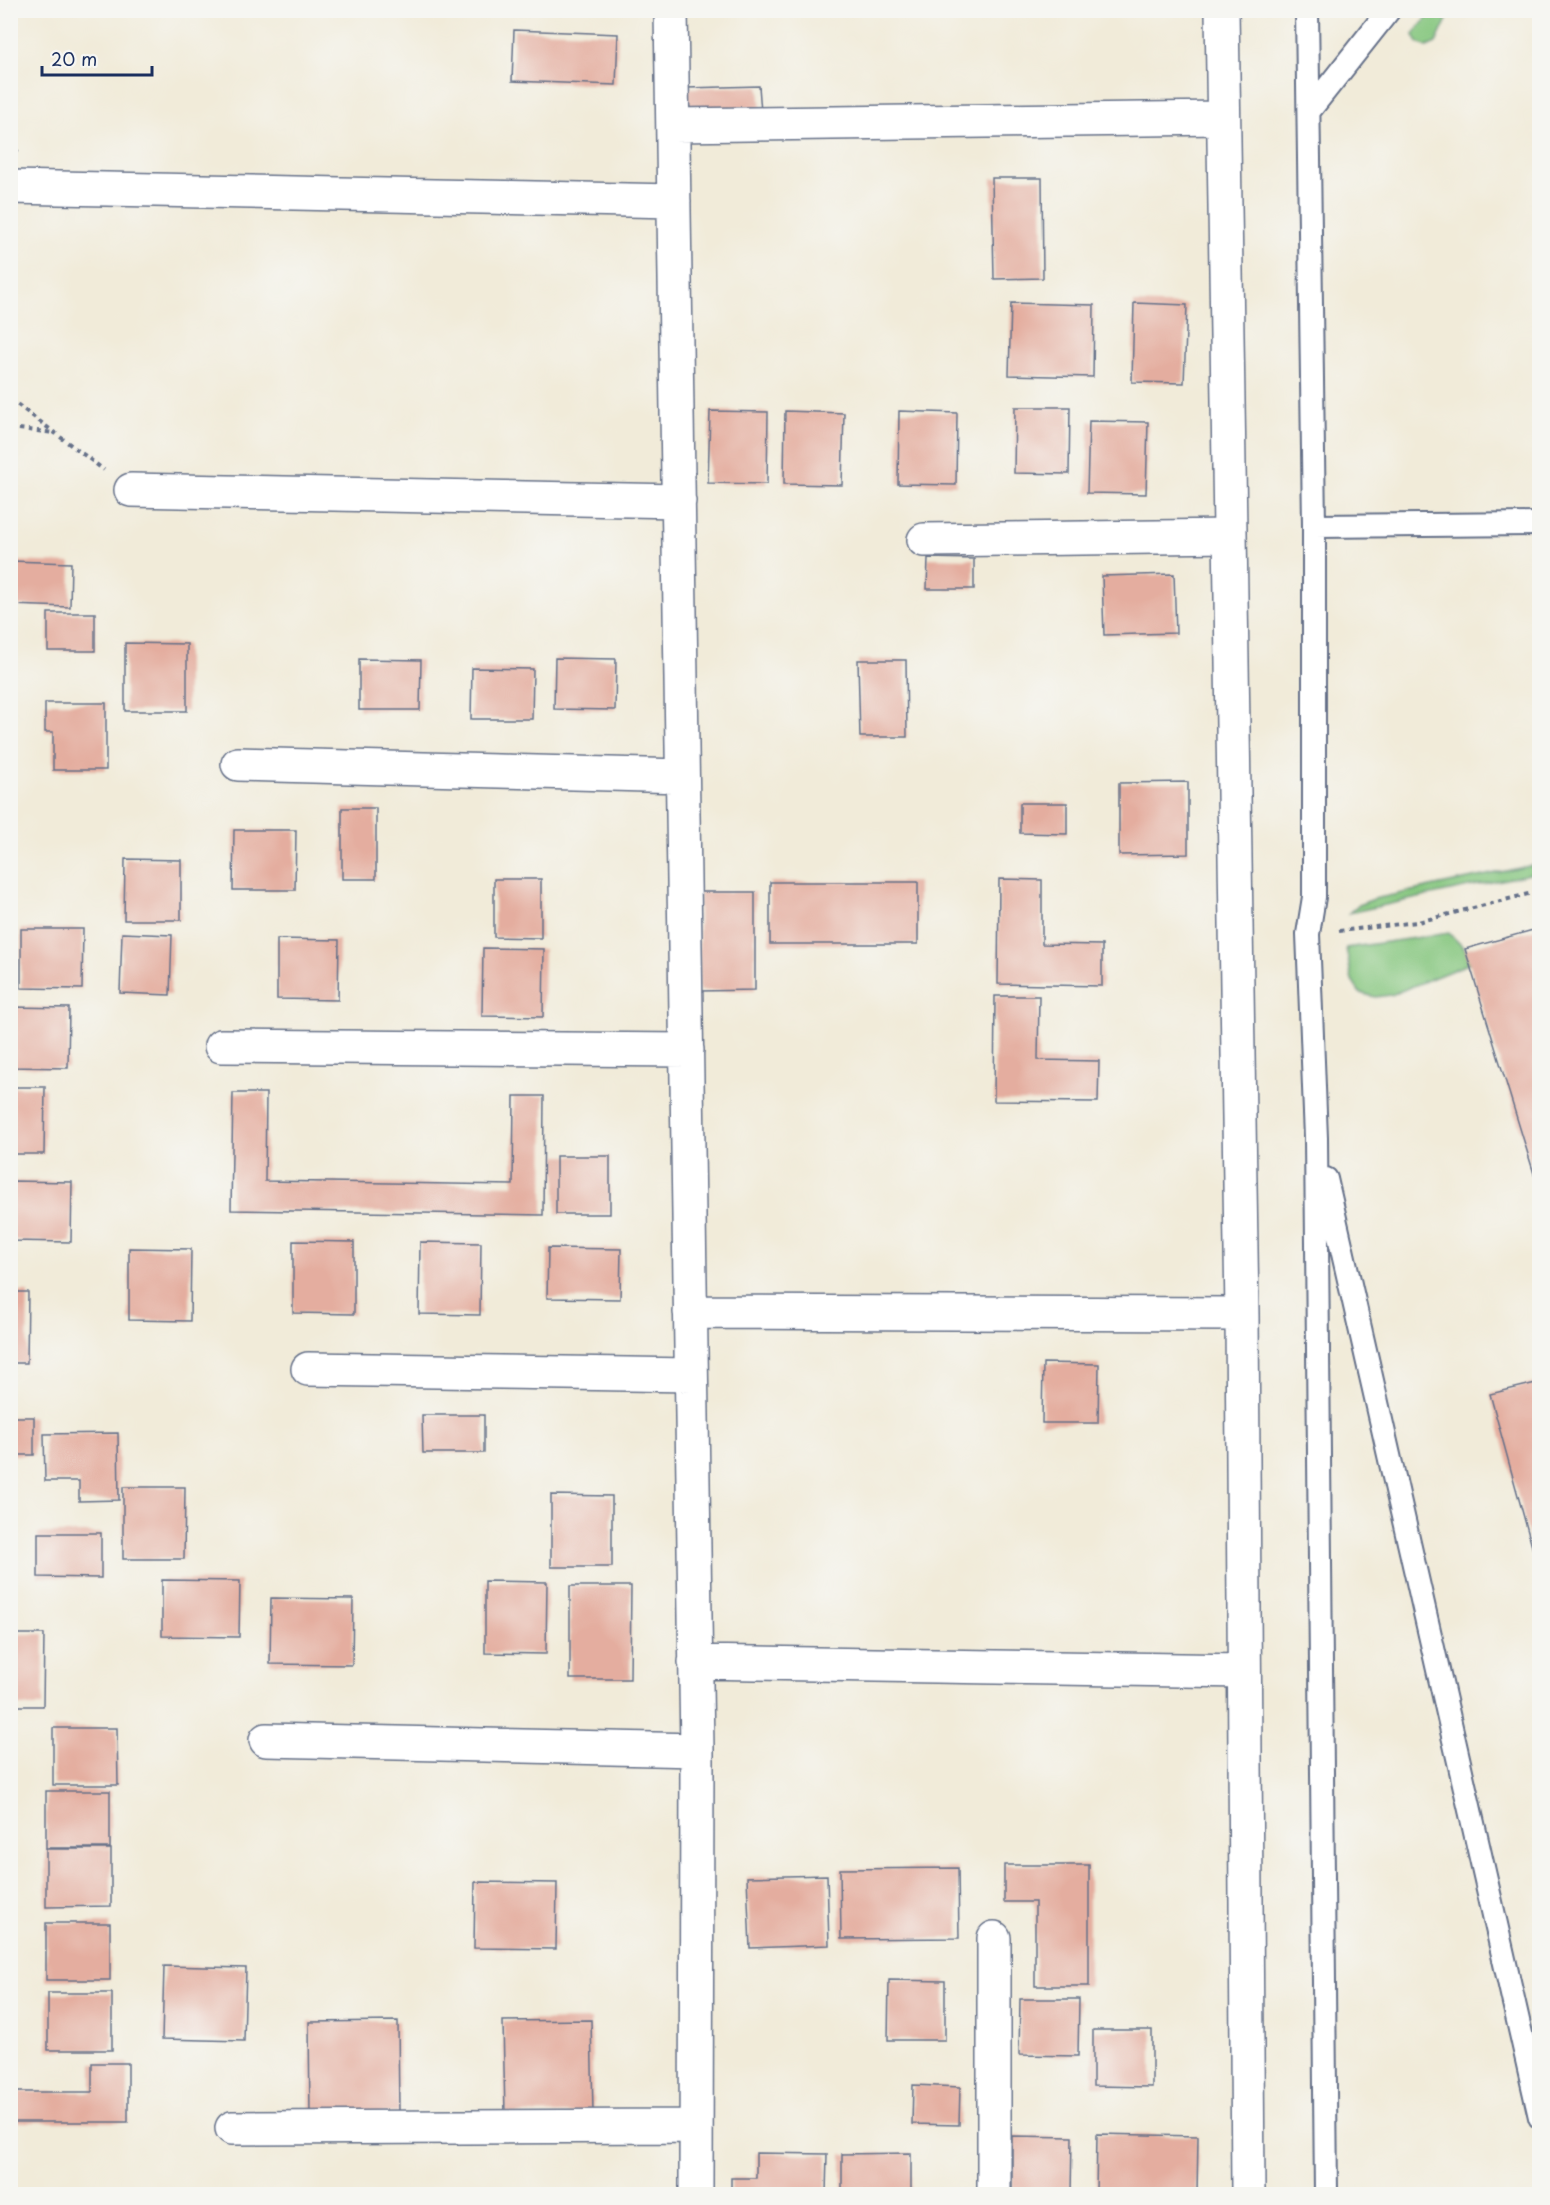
<svg xmlns="http://www.w3.org/2000/svg" width="1550" height="2205" font-family="'Playpen Sans',sans-serif">
<rect width="100%" height="100%" fill="#f6f6f2"/>
<filter id="ink" filterUnits="userSpaceOnUse"><feTurbulence type="fractalNoise" baseFrequency=".0167" numOctaves="2"/><feDisplacementMap in="SourceGraphic" scale="12" xChannelSelector="R" yChannelSelector="G"/><feConvolveMatrix kernelMatrix="1 2 1 2 8 2 1 2 1" color-interpolation-filters="sRGB"/></filter>
<filter id="wash" filterUnits="userSpaceOnUse"><feTurbulence type="fractalNoise" baseFrequency=".008" numOctaves="4" result="noise"/><feDisplacementMap in="SourceGraphic" scale="24" xChannelSelector="R" yChannelSelector="G"/><feGaussianBlur stdDeviation="1.35" result="paint"/><feColorMatrix in="noise" values="0 0 0 0 0 0 0 0 0 0 0 0 0 0 0 0 0 1.4 0 .05"/><feComposite in="paint" operator="in"/></filter>
<g filter="url(#wash)">
<rect width="100%" height="100%" fill="#f1ebd9"/>
<path fill="#85c67e" stroke="#507a6e" stroke-width="1.5" d="M 1433,11 L 1451,11 L 1436,43 L 1427,47 L 1418,43 L 1414,35 C 1418,25 1427,20 1433,11 Z
M 1539,864 L 1539,872 L 1349,913 L 1358,905 L 1374,899 Z
M 1449,933 L 1465,949 L 1470,963 L 1391,995 L 1375,997 L 1360,993 L 1352,981 L 1346,948 Z"/>
<g id="blocks">
<path fill="#e4ad9f" d="M 514,30 L 618,34 L 616,85 L 512,81 Z
M 759,86 L 761,112 L 689,114 L 687,88 Z
M 992,178 L 1042,178 L 1043,278 L 994,279 Z
M 1011,303 L 1094,305 L 1093,377 L 1009,375 Z
M 1134,303 L 1187,305 L 1184,383 L 1132,382 Z
M 1015,407 L 1070,407 L 1069,474 L 1014,473 Z
M 710,411 L 768,412 L 767,484 L 708,483 Z
M 785,411 L 844,413 L 842,485 L 784,484 Z
M 899,411 L 957,413 L 956,485 L 898,484 Z
M 1089,421 L 1148,422 L 1146,494 L 1087,493 Z
M 928,558 L 974,559 L 974,589 L 927,589 Z
M 10,561 L 71,563 L 70,607 L 10,605 Z
M 1174,574 L 1176,633 L 1104,635 L 1102,576 Z
M 48,613 L 95,613 L 95,651 L 48,651 Z
M 125,643 L 187,644 L 187,711 L 125,711 Z
M 555,658 L 616,659 L 615,710 L 554,709 Z
M 359,659 L 421,660 L 420,710 L 359,710 Z
M 858,660 L 906,660 L 907,737 L 860,737 Z
M 472,668 L 533,669 L 532,719 L 471,719 Z
M 45,703 L 106,703 L 106,770 L 53,770 L 53,732 L 45,732 Z
M 1188,782 L 1188,854 L 1119,855 L 1119,783 Z
M 1020,803 L 1067,803 L 1067,834 L 1020,833 Z
M 342,808 L 376,808 L 376,879 L 342,879 Z
M 234,830 L 296,830 L 295,890 L 233,890 Z
M 125,859 L 181,860 L 181,920 L 124,920 Z
M 494,879 L 541,879 L 541,938 L 494,937 Z
M 999,879 L 1042,880 L 1042,944 L 1102,945 L 1102,986 L 998,984 Z
M 770,882 L 918,882 L 918,944 L 770,944 Z
M 699,892 L 755,892 L 755,990 L 699,991 Z
M 1540,928 L 1540,1190 L 1539,1190 L 1465,949 Z
M 21,929 L 83,929 L 82,989 L 21,988 Z
M 122,933 L 172,935 L 170,995 L 120,993 Z
M 277,939 L 339,940 L 338,1000 L 277,999 Z
M 483,948 L 544,949 L 543,1017 L 482,1016 Z
M 995,996 L 1039,996 L 1038,1060 L 1099,1061 L 1098,1102 L 994,1101 Z
M 10,1007 L 69,1008 L 68,1068 L 10,1067 Z
M 10,1087 L 45,1087 L 44,1154 L 10,1154 Z
M 233,1093 L 266,1093 L 265,1181 L 513,1185 L 514,1096 L 544,1096 L 543,1215 L 231,1210 Z
M 556,1156 L 610,1156 L 610,1214 L 556,1214 Z
M 10,1181 L 72,1182 L 71,1242 L 10,1241 Z
M 293,1241 L 354,1242 L 354,1314 L 293,1313 Z
M 420,1242 L 481,1243 L 480,1315 L 419,1314 Z
M 129,1248 L 191,1249 L 190,1321 L 129,1320 Z
M 548,1248 L 621,1249 L 620,1299 L 547,1298 Z
M 10,1292 L 28,1292 L 27,1363 L 10,1363 Z
M 1043,1363 L 1099,1364 L 1098,1423 L 1042,1423 Z
M 1540,1382 L 1540,1572 L 1539,1572 L 1490,1394 Z
M 422,1415 L 484,1415 L 484,1453 L 423,1453 Z
M 10,1417 L 34,1417 L 34,1455 L 10,1455 Z
M 118,1433 L 119,1500 L 79,1501 L 79,1481 L 45,1481 L 44,1434 Z
M 123,1487 L 185,1487 L 184,1559 L 123,1559 Z
M 551,1495 L 612,1496 L 612,1567 L 551,1567 Z
M 38,1533 L 101,1533 L 101,1578 L 38,1577 Z
M 162,1580 L 240,1581 L 239,1637 L 162,1636 Z
M 485,1581 L 547,1582 L 546,1654 L 485,1653 Z
M 570,1586 L 631,1586 L 630,1679 L 570,1679 Z
M 271,1598 L 353,1599 L 352,1665 L 270,1664 Z
M 10,1634 L 44,1634 L 43,1706 L 10,1706 Z
M 53,1728 L 117,1728 L 118,1785 L 53,1785 Z
M 46,1791 L 110,1791 L 110,1848 L 46,1848 Z
M 46,1849 L 111,1849 L 111,1906 L 46,1907 Z
M 1004,1865 L 1089,1865 L 1089,1986 L 1035,1986 L 1035,1902 L 1004,1902 Z
M 958,1868 L 959,1938 L 841,1939 L 840,1869 Z
M 827,1875 L 829,1945 L 750,1948 L 747,1877 Z
M 475,1882 L 557,1883 L 556,1949 L 474,1948 Z
M 46,1923 L 110,1923 L 110,1980 L 46,1980 Z
M 164,1966 L 246,1968 L 244,2041 L 162,2039 Z
M 889,1980 L 945,1981 L 945,2040 L 888,2040 Z
M 48,1993 L 112,1993 L 112,2050 L 48,2050 Z
M 1020,1999 L 1079,1999 L 1078,2056 L 1019,2055 Z
M 591,2020 L 593,2113 L 505,2114 L 503,2021 Z
M 398,2021 L 399,2113 L 310,2115 L 309,2022 Z
M 1093,2030 L 1152,2030 L 1152,2087 L 1093,2086 Z
M 92,2063 L 128,2063 L 128,2122 L 10,2122 L 10,2092 L 92,2092 Z
M 913,2085 L 960,2087 L 959,2125 L 912,2124 Z
M 1097,2134 L 1198,2136 L 1197,2194 L 1096,2194 Z
M 1012,2136 L 1072,2137 L 1071,2193 L 1012,2192 Z
M 756,2153 L 827,2154 L 826,2194 L 731,2194 L 731,2178 L 756,2178 Z
M 911,2153 L 911,2194 L 842,2194 L 842,2154 Z"/>
</g>
</g>
<g filter="url(#ink)">
<use href="#blocks" fill-opacity="0" stroke="#667189" stroke-width="1.5"/>
<g fill="none" stroke-linecap="round" stroke-linejoin="round">
<defs>
<path id="service" d="M 1307,10 L 1314,526 L 1540,524
M 1309,111 L 1389,10
M 1314,526 L 1314,897 L 1308,934 L 1316,1138 L 1326,2194
M 1326,1179 L 1540,2117"/>
<path id="minor" d="M 671,10 L 697,1750 L 696,2194
M 1222,10 L 1242,1314 L 1248,2194
M 673,125 L 1223,118
M 10,187 L 674,201
M 131,490 L 679,501
M 924,540 L 1230,536
M 238,764 L 682,776
M 221,1046 L 687,1050
M 690,1312 L 1242,1314
M 308,1369 L 691,1375
M 695,1662 L 1244,1671
M 266,1740 L 697,1750
M 994,1938 L 994,2194
M 232,2128 L 695,2126"/>
</defs>
<use href="#service" stroke="#667189" stroke-width="26"/>
<use href="#minor" stroke="#667189" stroke-width="36"/>
<path stroke="#667189" stroke-width="4" stroke-dasharray="4.5 4.5" stroke-linecap="butt" d="M 10,144 L 18,152
M 10,399 L 104,470
M 10,428 L 54,433
M 1339,931 L 1418,922 L 1540,891"/>
<use href="#service" stroke="#fff" stroke-width="22"/>
<use href="#minor" stroke="#fff" stroke-width="33"/>
</g>
</g>
<rect width="1550" height="2205" fill="none" stroke="#f6f6f2" stroke-width="36"/>
<path d="M42 66v9h110v-9" fill="none" stroke="#1b2f5e" stroke-width="3"/>
<text x="51" y="66" font-size="18" fill="#1b2f5e" stroke="#f6f6f2" stroke-width="4.5" paint-order="stroke">20 m</text>
</svg>
